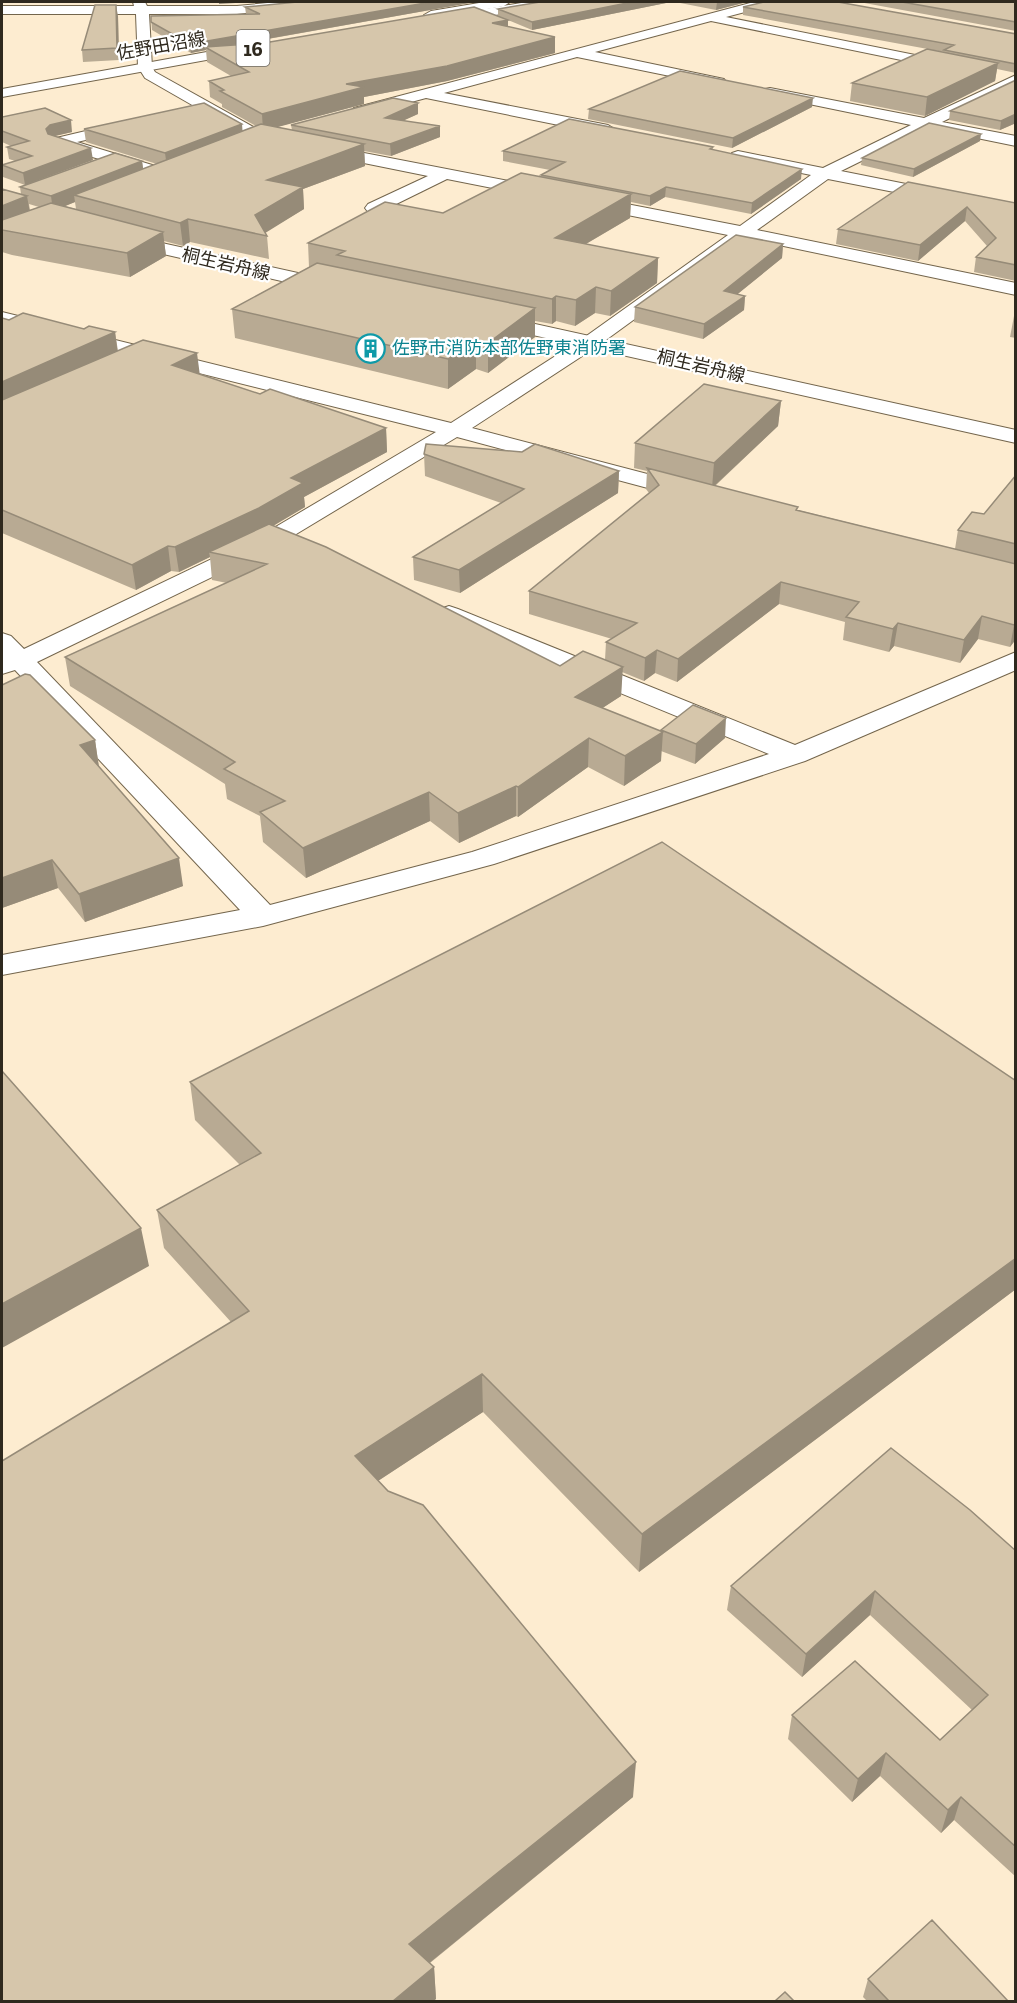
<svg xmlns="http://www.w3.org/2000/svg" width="1017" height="2003" font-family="'Zilla Slab','Noto Sans JP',serif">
<rect width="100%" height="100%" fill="#fdecd0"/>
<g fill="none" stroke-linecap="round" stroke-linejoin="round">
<defs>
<path id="minor" d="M 133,2 L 145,2 L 147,6 L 237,6 L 278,2 L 314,2 L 308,6 L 237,14 L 149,14 L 152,67 L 155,72 L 266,134 L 740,226 L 811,175 L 732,159 L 730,156 L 732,153 L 738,151 L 823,168 L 911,125 L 770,96 L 765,95 L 763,92 L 765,89 L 770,88 L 924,118 L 1016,75 L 1016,85 L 942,122 L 1016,136 L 1016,146 L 928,128 L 841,171 L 1016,206 L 1016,216 L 828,179 L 757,230 L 1016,283 L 1016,295 L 746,238 L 599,345 L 472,428 L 697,487 L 700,492 L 697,497 L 689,499 L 457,437 L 278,545 L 37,662 L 270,905 L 472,852 L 769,754 L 440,619 L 436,614 L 440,609 L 449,606 L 458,609 L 795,745 L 1016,652 L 1016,670 L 805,761 L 494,864 L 263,926 L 2,975 L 2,955 L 240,910 L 15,670 L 2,674 L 2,633 L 11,636 L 24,649 L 262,535 L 436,432 L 2,324 L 2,312 L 451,423 L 585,337 L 728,235 L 447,179 L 380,212 L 368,212 L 365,208 L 368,204 L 428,176 L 255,141 L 145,78 L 138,67 L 136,14 L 2,14 L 2,6 L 134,6 Z
M 527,2 L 553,2 L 547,6 L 443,24 L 436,20 L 443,16 Z
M 754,2 L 773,2 L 772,5 L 726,17 L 950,62 L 957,66 L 950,70 L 711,21 L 595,52 L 724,79 L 726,82 L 724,85 L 719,86 L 577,57 L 444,93 L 608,125 L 616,130 L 613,133 L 608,135 L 426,98 L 359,116 L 351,111 L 354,108 Z
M 128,121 L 133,123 L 136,126 L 133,129 L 77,142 L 175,172 L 177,175 L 175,178 L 163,178 L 52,145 L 50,142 L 52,139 Z"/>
<path id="major" d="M 485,2 L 510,2 L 504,6 L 431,19 L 424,15 L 431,11 Z
M 251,44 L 258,48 L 256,51 L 2,97 L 2,89 Z
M 121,234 L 334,281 L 341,283 L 343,287 L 341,291 L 334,293 L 115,243 L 112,239 L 115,235 Z
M 490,314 L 1016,430 L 1016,443 L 483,324 L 480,320 L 483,316 Z"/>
</defs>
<use href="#minor" stroke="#73654c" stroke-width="2"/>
<use href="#major" stroke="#73654c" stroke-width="2"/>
<use href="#minor" fill="#fff" fill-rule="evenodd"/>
<use href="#major" fill="#fff" fill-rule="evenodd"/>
</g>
<path fill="#b8aa93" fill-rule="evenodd" d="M 475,2 L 235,45 L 264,43 L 498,16 L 498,9 L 540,2 L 671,2 L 532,30 L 508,20 L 508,26 L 555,53 L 447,81 L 364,97 L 364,104 L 276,127 L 292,130 L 291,125 L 418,114 L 404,120 L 440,137 L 391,156 L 364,151 L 365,166 L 303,189 L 304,209 L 265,232 L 267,236 L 269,259 L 190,242 L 183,246 L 164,241 L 166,256 L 130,277 L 12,255 L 2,252 L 2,189 L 21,194 L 20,187 L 142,161 L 143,169 L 157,164 L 86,142 L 84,129 L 242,124 L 242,131 L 256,126 L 222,107 L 222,104 L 210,97 L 209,81 L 231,76 L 207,62 L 206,50 L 191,53 L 152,30 L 151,16 L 246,14 L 245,7 ZM 75,202 L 76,209 L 65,206 ZM 29,204 L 39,207 L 30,210 Z
M 675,2 L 747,2 L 716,10 Z
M 859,2 L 1016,2 L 1016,31 Z
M 743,7 L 1016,34 L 1016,73 L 997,69 L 995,81 L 925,116 L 850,101 L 852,83 L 944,52 L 743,15 Z
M 118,16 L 119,60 L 83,62 L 82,50 Z
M 1016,80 L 1016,123 L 1000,130 L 949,120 L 950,111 Z
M 812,107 L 732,148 L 588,119 L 589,109 Z
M 2,117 L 72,132 L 54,136 L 93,160 L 25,185 L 3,177 L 2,165 L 15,161 L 9,159 L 7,147 L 11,146 L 2,142 Z
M 980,141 L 913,177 L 861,165 L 862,158 Z
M 713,147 L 713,150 L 801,179 L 751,214 L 665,197 L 650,206 L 631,202 L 630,218 L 586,244 L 658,258 L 657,283 L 610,316 L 595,313 L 575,326 L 556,321 L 552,324 L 535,321 L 535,337 L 488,373 L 476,369 L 448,389 L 235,338 L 232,309 L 309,267 L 308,243 L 443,213 L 541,177 L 541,175 L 550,170 L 503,161 L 503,151 Z
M 908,182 L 1016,203 L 1016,281 L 974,272 L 976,257 L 987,246 L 965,221 L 918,261 L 836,244 L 838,229 Z
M 783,244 L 782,258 L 737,294 L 745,296 L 744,310 L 703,339 L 634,322 L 635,307 Z
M 1016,315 L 1016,338 L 1010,337 L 1014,316 Z
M 2,318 L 9,320 L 115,332 L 118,351 L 200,374 L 260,394 L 386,428 L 387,452 L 304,497 L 305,507 L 273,526 L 560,666 L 605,660 L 606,642 L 612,639 L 529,614 L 529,591 L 649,493 L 646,489 L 647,471 L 634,468 L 635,443 L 781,401 L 778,426 L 715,486 L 798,510 L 955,549 L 958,530 L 984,514 L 1016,475 L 1016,639 L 1010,647 L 978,639 L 960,663 L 894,646 L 889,652 L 843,640 L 845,622 L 779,604 L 677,682 L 655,673 L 644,681 L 622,672 L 621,696 L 602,708 L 661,731 L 661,730 L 725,738 L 695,764 L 661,751 L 661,761 L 624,786 L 588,767 L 518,817 L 516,816 L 459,843 L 430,821 L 306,878 L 263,842 L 260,816 L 227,799 L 225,784 L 70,686 L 65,657 L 227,583 L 212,580 L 210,557 L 179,572 L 171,571 L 136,590 L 2,533 Z
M 424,454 L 619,471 L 618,493 L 460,593 L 414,580 L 413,557 L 501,503 L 425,476 Z
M 95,740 L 99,767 L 183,886 L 85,922 L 58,888 L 2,908 Z
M 1016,1081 L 1016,1289 L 639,1572 L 483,1412 L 378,1481 L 633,1797 L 430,1963 L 434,1967 L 436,1999 L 231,1322 L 164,1248 L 157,1210 L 240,1165 L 195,1120 L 190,1082 Z
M 1016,1551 L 1016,1877 L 954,1820 L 941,1833 L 880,1776 L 852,1802 L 788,1739 L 792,1715 L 940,1740 L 972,1710 L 870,1615 L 802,1677 L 727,1610 L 731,1586 Z
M 868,1979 L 1008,2001 L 867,2001 L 863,1997 Z"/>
<path fill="#968b78" d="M 219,2 L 252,2 L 219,4 Z
M 431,2 L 475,2 L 210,49 L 205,47 L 206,50 L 191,53 L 190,44 Z
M 632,2 L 671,2 L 532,30 L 532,22 Z
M 717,2 L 747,2 L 716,10 Z
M 116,5 L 118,16 L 119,60 L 117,48 Z
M 508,20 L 508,35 L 492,23 Z
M 555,37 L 555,53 L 447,81 L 364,97 L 364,104 L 263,131 L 262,114 L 346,84 Z
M 998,63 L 995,81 L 925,116 L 927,97 Z
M 813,98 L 812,107 L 732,148 L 733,138 Z
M 418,103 L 418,114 L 385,129 L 385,118 Z
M 1016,114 L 1016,123 L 1000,130 L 1001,121 Z
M 71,120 L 72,132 L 51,137 L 48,141 L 46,129 L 50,125 Z
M 242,124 L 243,137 L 167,167 L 165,153 Z
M 440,126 L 440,137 L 391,156 L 390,144 Z
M 981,134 L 980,141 L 913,177 L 914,169 Z
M 364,144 L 365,166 L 303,189 L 304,209 L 262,235 L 255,215 L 267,180 Z
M 91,148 L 93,160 L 25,185 L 23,173 Z
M 142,161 L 144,175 L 74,195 L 75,202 L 53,211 L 51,196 Z
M 802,169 L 801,179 L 751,214 L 752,203 Z
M 666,187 L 665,197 L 650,206 L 650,196 Z
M 631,194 L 630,218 L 555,262 L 555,238 Z
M 27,196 L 31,219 L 2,230 L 2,206 Z
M 967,207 L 965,221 L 918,261 L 920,245 Z
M 188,219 L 190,242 L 183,246 L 180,223 Z
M 163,232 L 166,256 L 130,277 L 127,253 Z
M 783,244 L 782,258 L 723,306 L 724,291 Z
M 658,258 L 657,283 L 610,316 L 611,291 Z
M 596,287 L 595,313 L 575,326 L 576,300 Z
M 556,296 L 556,321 L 552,324 L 552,299 Z
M 745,296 L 744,310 L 703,339 L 704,324 Z
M 535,308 L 535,337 L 488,373 L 488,343 Z
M 115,332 L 118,355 L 2,407 L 2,382 Z
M 476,340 L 476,369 L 448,389 L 448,359 Z
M 197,353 L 200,376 L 172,365 Z
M 781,401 L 778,426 L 712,488 L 714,463 Z
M 386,428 L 387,452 L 304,497 L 305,507 L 261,533 L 209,552 L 210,557 L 179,572 L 175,547 L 291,478 Z
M 619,471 L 618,493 L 460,593 L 459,570 Z
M 168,546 L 171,571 L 136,590 L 132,565 Z
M 781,582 L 779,604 L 677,682 L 678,659 Z
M 982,616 L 978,639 L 960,663 L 964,640 Z
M 1016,622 L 1016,639 L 1010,647 L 1014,625 Z
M 898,623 L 894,646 L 889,652 L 893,629 Z
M 657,650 L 655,673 L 644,681 L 645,658 Z
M 623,667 L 621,696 L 575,726 L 575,697 Z
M 726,718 L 725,738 L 695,764 L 696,744 Z
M 663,732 L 661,761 L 624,786 L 625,756 Z
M 589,738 L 588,767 L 518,817 L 518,787 Z
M 95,740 L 99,768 L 80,745 Z
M 516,786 L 516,816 L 459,843 L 458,813 Z
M 429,792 L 430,821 L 306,878 L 303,848 Z
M 179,858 L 183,886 L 85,922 L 79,894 Z
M 52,860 L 58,888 L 2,908 L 2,878 Z
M 141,1228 L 149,1266 L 2,1348 L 2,1304 Z
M 1016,1258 L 1016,1289 L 639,1572 L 642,1534 Z
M 482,1374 L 483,1412 L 358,1494 L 355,1456 Z
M 875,1591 L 870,1615 L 802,1677 L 806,1654 Z
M 886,1753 L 880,1776 L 852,1802 L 858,1779 Z
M 636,1762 L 633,1797 L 412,1977 L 409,1944 Z
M 961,1797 L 954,1820 L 941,1833 L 948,1810 Z
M 434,1967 L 436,1999 L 434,2001 L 393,2001 Z"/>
<path fill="#d6c6ab" stroke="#968b78" stroke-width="1.5" d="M 297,2 L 431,2 L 190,44 L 151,22 L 151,16 L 260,14 L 245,7 Z
M 540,2 L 632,2 L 532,22 L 498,9 Z
M 764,2 L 838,2 L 1016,34 L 1016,64 L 944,50 L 954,45 L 743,7 Z
M 902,2 L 1016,2 L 1016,22 Z
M 95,5 L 116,5 L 117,48 L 82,50 Z
M 474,7 L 508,20 L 492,23 L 555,37 L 447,66 L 346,84 L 364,87 L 262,114 L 220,91 L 224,90 L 209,81 L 249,72 L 205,47 L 264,43 Z
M 927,49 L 998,63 L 927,97 L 852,83 Z
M 680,71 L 813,98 L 733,138 L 589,109 Z
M 1016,80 L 1016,114 L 1001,121 L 950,111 Z
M 393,98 L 418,103 L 385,118 L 440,126 L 390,144 L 291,125 Z
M 204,103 L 242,124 L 165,153 L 84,129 Z
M 45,108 L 71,120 L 50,125 L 46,129 L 48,134 L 91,148 L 23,173 L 2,165 L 32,156 L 7,147 L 29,141 L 2,131 L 2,117 Z
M 569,119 L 713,147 L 710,149 L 802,169 L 752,203 L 666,187 L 650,196 L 541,175 L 565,162 L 503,151 Z
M 929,123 L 981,134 L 914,169 L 862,158 Z
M 261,124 L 364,144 L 267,180 L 303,187 L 255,215 L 267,236 L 188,219 L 180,223 L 74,195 Z
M 115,153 L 142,161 L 51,196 L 20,187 Z
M 521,173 L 631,194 L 555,238 L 658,258 L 611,291 L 596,287 L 576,300 L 556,296 L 552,299 L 337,255 L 345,251 L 308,243 L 385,202 L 443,213 Z
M 908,182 L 1016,203 L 1016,265 L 976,257 L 996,238 L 967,207 L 920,245 L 838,229 Z
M 2,189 L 27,196 L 2,206 Z
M 51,203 L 163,232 L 127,253 L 2,230 L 2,220 Z
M 736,235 L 783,244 L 724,291 L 745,296 L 704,324 L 635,307 Z
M 317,263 L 535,308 L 488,343 L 476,340 L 448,359 L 232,309 Z
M 23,313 L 84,329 L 89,326 L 115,332 L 2,382 L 2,318 L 9,320 Z
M 143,340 L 197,353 L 172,365 L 260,394 L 270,389 L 386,428 L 291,478 L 303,483 L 259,508 L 175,547 L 168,546 L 132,565 L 2,510 L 2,400 Z
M 704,384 L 781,401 L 714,463 L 635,443 Z
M 426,444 L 522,452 L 535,444 L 619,471 L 459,570 L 413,557 L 524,489 L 424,454 Z
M 647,468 L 798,507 L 796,510 L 1016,564 L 1016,622 L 1014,625 L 982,616 L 964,640 L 898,623 L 893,629 L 846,617 L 859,602 L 781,582 L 678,659 L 657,650 L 645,658 L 606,642 L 637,623 L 529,591 L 659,485 Z
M 1016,475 L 1016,544 L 958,530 L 972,512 L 984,514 Z
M 269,524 L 326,547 L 560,666 L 583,651 L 623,667 L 575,697 L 663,732 L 625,756 L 589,738 L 518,787 L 516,786 L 458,813 L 429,792 L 303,848 L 260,812 L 285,801 L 224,769 L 235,762 L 65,657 L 267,564 L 209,552 Z
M 25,674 L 30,675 L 95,740 L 80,745 L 179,858 L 79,894 L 52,860 L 2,878 L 2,685 Z
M 693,705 L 726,718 L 696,744 L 661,730 Z
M 662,842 L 1016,1081 L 1016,1258 L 642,1534 L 482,1374 L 355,1456 L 388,1491 L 423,1505 L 636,1762 L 409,1944 L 434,1967 L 393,2001 L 2,2001 L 2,1461 L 249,1311 L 157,1210 L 261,1153 L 190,1082 Z
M 2,1071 L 141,1228 L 2,1304 Z
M 891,1448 L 970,1510 L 1016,1551 L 1016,1847 L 961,1797 L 948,1810 L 886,1753 L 858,1779 L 792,1715 L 855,1661 L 940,1740 L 988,1695 L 875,1591 L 806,1654 L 731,1586 Z
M 932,1920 L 1008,2001 L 889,2001 L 868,1979 Z
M 785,1992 L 794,2001 L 775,2001 Z"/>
<defs>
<symbol id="building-ring" viewBox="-11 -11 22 22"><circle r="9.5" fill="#fff" stroke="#0f9aa8" stroke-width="1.5"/><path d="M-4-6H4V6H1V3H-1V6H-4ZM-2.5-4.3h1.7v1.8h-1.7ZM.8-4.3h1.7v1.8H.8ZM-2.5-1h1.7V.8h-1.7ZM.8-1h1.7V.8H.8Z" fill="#0f9aa8"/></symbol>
</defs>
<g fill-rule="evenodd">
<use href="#building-ring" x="354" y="332" width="33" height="33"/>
</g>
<g text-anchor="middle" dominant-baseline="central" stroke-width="4.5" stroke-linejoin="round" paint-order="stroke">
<g font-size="18" fill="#2f291e" stroke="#fff">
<text transform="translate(161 46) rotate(-10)">佐野田沼線</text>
<text transform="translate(226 264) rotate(13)">桐生岩舟線</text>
<text transform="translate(701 366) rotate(13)">桐生岩舟線</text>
</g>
<g font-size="18" fill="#0d838f" stroke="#fff" text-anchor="start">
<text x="392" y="348">佐野市消防本部佐野東消防署</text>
</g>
<rect fill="#fff" stroke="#6d6962" stroke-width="1.5" x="236.5" y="30" width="33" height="36" rx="4.5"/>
<g font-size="21" font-weight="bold" fill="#2f291e">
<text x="253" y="48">16</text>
</g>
</g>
<rect width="1017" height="2003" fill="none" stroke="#2f291e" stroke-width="6"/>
</svg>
